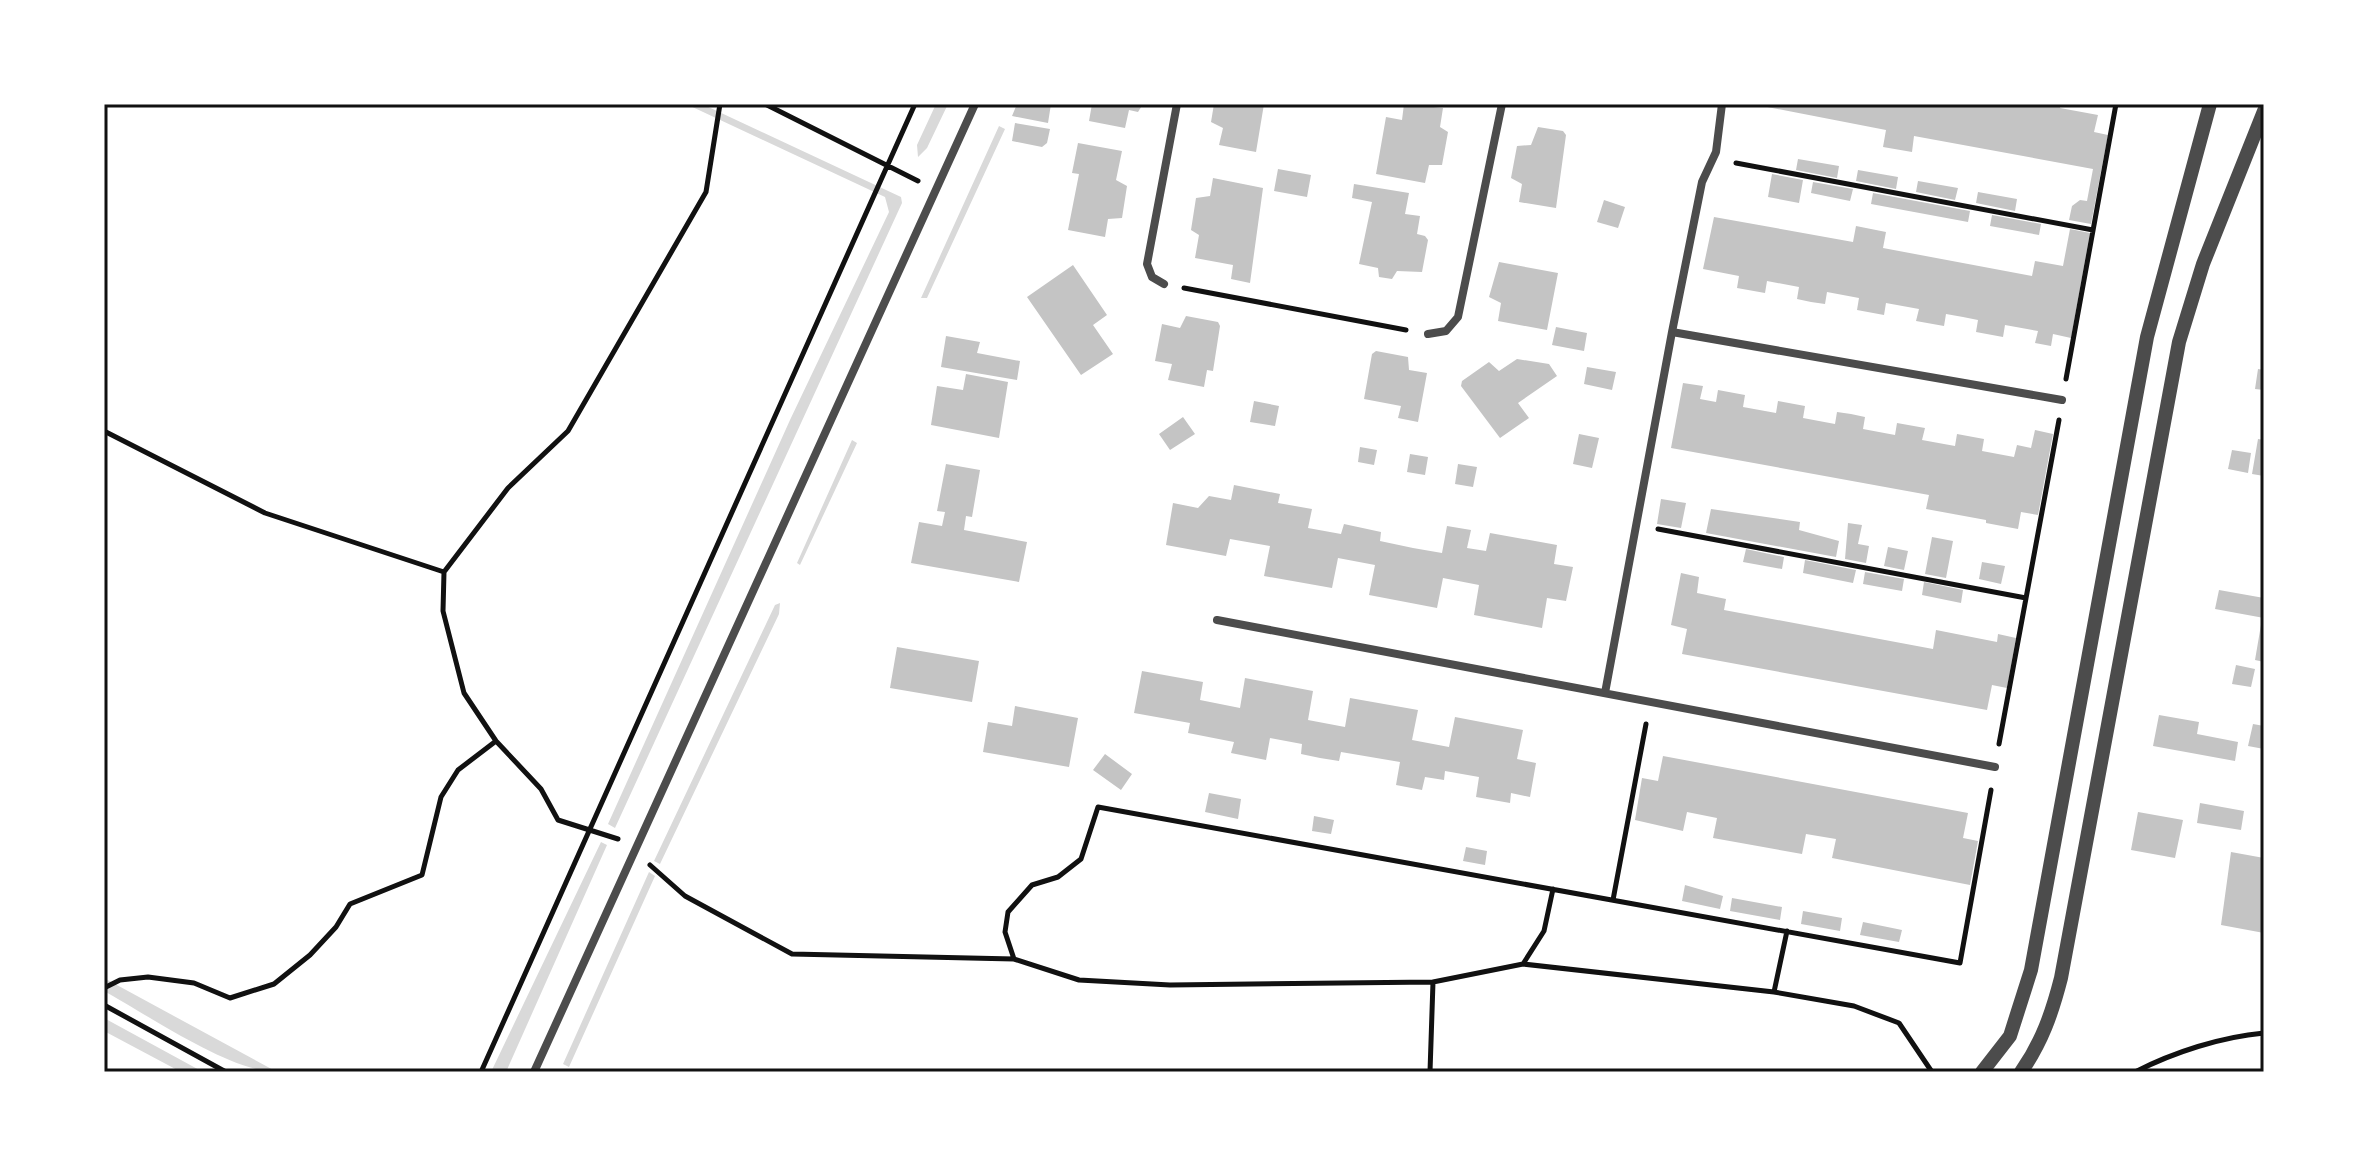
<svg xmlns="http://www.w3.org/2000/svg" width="2368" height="1176" font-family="'Varela Round',sans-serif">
<rect width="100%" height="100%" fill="#fff"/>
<path fill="#d9d9d9" d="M 686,104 L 702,104 L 901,197 L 902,203 L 615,828 L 608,824 L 790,420 L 889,212 L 885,197 Z
M 936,104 L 948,104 L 927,148 L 918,157 L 917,145 Z
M 999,126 L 1005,129 L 927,298 L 921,298 Z
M 852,440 L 857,443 L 800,565 L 797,563 Z
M 780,603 L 779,614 L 660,864 L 654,861 L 775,605 Z
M 601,842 L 607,845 L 506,1072 L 491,1072 Z
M 649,872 L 655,876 L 569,1067 L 563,1064 Z
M 104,978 L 277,1072 C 230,1072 148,1015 104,991 Z
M 104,1018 L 203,1072 L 181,1072 L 104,1031 Z"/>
<path fill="#c4c4c4" d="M 1017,104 L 1051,104 L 1048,123 L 1012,116 Z
M 1092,104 L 1143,104 L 1138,112 L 1129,110 L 1125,128 L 1089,121 Z
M 1214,104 L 1264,104 L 1256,152 L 1219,145 L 1223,128 L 1211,122 Z
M 1404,104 L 1443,108 L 1440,127 L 1448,132 L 1442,165 L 1429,165 L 1425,183 L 1376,174 L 1386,117 L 1402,120 Z
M 1752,104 L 2061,104 L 2060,108 L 2098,115 L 2094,132 L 2108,135 L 2091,224 L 2069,220 L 2072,206 L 2080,200 L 2087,201 L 2093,169 L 1914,136 L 1912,152 L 1883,147 L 1886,130 Z
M 1015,123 L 1050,129 L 1047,143 L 1042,147 L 1012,141 Z
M 1538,127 L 1563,131 L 1566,135 L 1556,208 L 1519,202 L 1522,184 L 1511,178 L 1517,146 L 1531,145 Z
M 1078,143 L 1122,151 L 1116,180 L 1127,186 L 1122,218 L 1108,219 L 1105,237 L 1068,230 L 1079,174 L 1072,173 Z
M 1798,159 L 1839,166 L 1837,178 L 1796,170 Z
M 1278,169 L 1311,175 L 1307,197 L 1274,191 Z
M 1858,170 L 1898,177 L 1896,189 L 1856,181 Z
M 1772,174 L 1803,180 L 1799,203 L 1768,197 Z
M 1213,178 L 1263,188 L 1250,283 L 1231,279 L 1233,265 L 1195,258 L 1199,235 L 1191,230 L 1196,198 L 1210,196 Z
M 1918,181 L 1958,188 L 1955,200 L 1916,192 Z
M 1813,182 L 1853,189 L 1850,201 L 1811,193 Z
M 1354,184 L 1409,193 L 1405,214 L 1420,216 L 1417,234 L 1425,236 L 1428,240 L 1422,272 L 1397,271 L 1392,279 L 1379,277 L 1378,268 L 1359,264 L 1372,202 L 1352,198 Z
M 1978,192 L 2017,199 L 2015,211 L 1976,203 Z
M 1873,193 L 1970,211 L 1968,222 L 1871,204 Z
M 1604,200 L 1625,207 L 1618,228 L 1597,222 Z
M 1992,215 L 2041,224 L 2039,235 L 1990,226 Z
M 1714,217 L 1853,242 L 1856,226 L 1886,232 L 1883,248 L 2032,276 L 2035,261 L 2063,266 L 2070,229 L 2090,233 L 2071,338 L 2053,334 L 2051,346 L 2035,343 L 2038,331 L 2005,325 L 2003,337 L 1976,332 L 1978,320 L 1963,317 L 1946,314 L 1944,326 L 1916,321 L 1919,309 L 1886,303 L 1884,315 L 1857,310 L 1859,298 L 1827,292 L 1825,304 L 1811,302 L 1797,299 L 1799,287 L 1767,281 L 1765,293 L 1737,288 L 1739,276 L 1703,269 Z
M 1499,262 L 1558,273 L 1547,330 L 1498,321 L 1501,303 L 1489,297 Z
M 1073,265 L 1107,315 L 1093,325 L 1113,354 L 1081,375 L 1027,297 Z
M 1186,316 L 1218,322 L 1220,326 L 1213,371 L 1207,370 L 1204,387 L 1168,380 L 1172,364 L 1155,361 L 1162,324 L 1180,328 Z
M 1556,327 L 1587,333 L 1584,351 L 1552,345 Z
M 946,336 L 980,342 L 977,353 L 1020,361 L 1017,380 L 941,367 Z
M 1376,351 L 1408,357 L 1409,370 L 1427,373 L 1418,422 L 1398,418 L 1401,406 L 1364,399 L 1372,354 Z
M 1517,359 L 1549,364 L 1557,376 L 1518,403 L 1529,418 L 1500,438 L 1461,386 L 1462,381 L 1489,362 L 1499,371 Z
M 1587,367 L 1616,372 L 1612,390 L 1584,384 Z
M 2258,369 L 2264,370 L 2264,390 L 2255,389 Z
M 966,374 L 1008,382 L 999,438 L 931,425 L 937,386 L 963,390 Z
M 1683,383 L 1703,386 L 1700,399 L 1716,402 L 1718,390 L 1745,395 L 1743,407 L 1776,413 L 1778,401 L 1805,406 L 1803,418 L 1835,424 L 1837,412 L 1851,414 L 1865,417 L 1863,429 L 1895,435 L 1897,423 L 1925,428 L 1922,440 L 1955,446 L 1957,434 L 1984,439 L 1982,451 L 2014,457 L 2017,445 L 2031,448 L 2035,430 L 2053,434 L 2038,515 L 2021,512 L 2018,529 L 1986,523 L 1986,520 L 1926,509 L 1929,495 L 1671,448 Z
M 1254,401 L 1279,406 L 1275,426 L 1250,422 Z
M 1183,417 L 1195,434 L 1170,450 L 1159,434 Z
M 1579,434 L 1599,438 L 1592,468 L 1573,464 Z
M 2258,439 L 2264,440 L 2264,476 L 2252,474 Z
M 1360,447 L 1377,450 L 1374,465 L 1358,462 Z
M 2232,450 L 2251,453 L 2248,473 L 2228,469 Z
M 1410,454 L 1428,457 L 1425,475 L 1407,472 Z
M 946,464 L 980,470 L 972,517 L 966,516 L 964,530 L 1027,542 L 1019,582 L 911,563 L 919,522 L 942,526 L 945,512 L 937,511 Z
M 1458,464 L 1477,467 L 1473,487 L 1455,484 Z
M 1234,485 L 1280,494 L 1278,503 L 1312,509 L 1308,528 L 1341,534 L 1344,524 L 1381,532 L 1380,541 L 1413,548 L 1442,553 L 1447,526 L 1471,530 L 1467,548 L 1486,551 L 1490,533 L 1557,545 L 1554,564 L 1573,567 L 1566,601 L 1547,598 L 1542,628 L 1474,615 L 1479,585 L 1443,578 L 1437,608 L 1369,595 L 1375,565 L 1338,558 L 1332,588 L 1264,576 L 1270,546 L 1230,539 L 1226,556 L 1166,545 L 1173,503 L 1198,508 L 1209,496 L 1231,500 Z
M 1661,499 L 1686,503 L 1681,528 L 1657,524 Z
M 1711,509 L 1800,522 L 1799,530 L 1839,541 L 1836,557 L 1706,533 Z
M 1848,523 L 1862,525 L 1858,544 L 1869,546 L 1866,563 L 1845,559 Z
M 1932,537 L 1953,541 L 1946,578 L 1925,574 Z
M 1888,547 L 1908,551 L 1904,570 L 1884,566 Z
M 1746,549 L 1784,557 L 1782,569 L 1743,562 Z
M 1805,560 L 1856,570 L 1853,583 L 1803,573 Z
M 1982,562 L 2005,566 L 2001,584 L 1979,579 Z
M 1865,572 L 1904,579 L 1902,591 L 1863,584 Z
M 1681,573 L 1699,577 L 1697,593 L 1726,599 L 1724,610 L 1933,649 L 1936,630 L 1997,642 L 1998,634 L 2016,638 L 2007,688 L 1992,685 L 1987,710 L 1682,654 L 1687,629 L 1671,625 Z
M 1924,582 L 1963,590 L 1961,603 L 1922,595 Z
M 2219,590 L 2264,598 L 2264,618 L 2215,609 Z
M 2262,619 L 2264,619 L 2264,662 L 2255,660 Z
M 897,647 L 979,661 L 972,702 L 890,688 Z
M 2236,665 L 2255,669 L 2251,687 L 2232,684 Z
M 1142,671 L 1203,682 L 1200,700 L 1240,708 L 1245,678 L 1313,691 L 1308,720 L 1345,727 L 1350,698 L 1418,710 L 1412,740 L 1449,747 L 1455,717 L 1523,730 L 1517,759 L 1536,763 L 1530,797 L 1511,793 L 1510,803 L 1476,797 L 1479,777 L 1445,771 L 1444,780 L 1425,777 L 1422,790 L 1396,785 L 1400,762 L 1341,752 L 1339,761 L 1320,758 L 1301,754 L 1302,744 L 1270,738 L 1266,760 L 1231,753 L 1234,742 L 1188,733 L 1190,723 L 1134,713 Z
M 1015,706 L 1078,718 L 1069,767 L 983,752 L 988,722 L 1012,726 Z
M 2159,715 L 2199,722 L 2197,734 L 2238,742 L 2235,761 L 2153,746 Z
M 2253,724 L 2264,726 L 2264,749 L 2248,746 Z
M 1105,754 L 1132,774 L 1121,790 L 1093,770 Z
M 1663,756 L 1968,813 L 1963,838 L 1978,841 L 1970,885 L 1832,858 L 1836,839 L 1806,834 L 1802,854 L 1713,838 L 1717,818 L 1687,812 L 1683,831 L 1635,820 L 1642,778 L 1658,781 Z
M 1209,793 L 1241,799 L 1238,819 L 1205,812 Z
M 2200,803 L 2244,811 L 2241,830 L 2197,823 Z
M 2138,812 L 2183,820 L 2175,858 L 2131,850 Z
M 1314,816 L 1334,820 L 1331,834 L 1312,831 Z
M 1466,847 L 1487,851 L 1485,865 L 1463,861 Z
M 2231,852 L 2264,858 L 2264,933 L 2221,925 Z
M 1685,885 L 1723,896 L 1720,909 L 1682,901 Z
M 1732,898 L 1782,907 L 1780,920 L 1730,911 Z
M 1803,911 L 1842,918 L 1840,931 L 1801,924 Z
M 1863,922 L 1902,930 L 1899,942 L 1860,935 Z"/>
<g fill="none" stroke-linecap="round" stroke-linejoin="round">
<path stroke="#111" stroke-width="5" d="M 765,104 L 918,181
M 1736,163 L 2093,230
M 1184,288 L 1406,330
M 2066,379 L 2116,104
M 104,431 L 265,513 L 444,572
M 1658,529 L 2026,598
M 1999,744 L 2059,420
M 618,839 L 558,820 L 541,789 L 496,741 L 464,693 L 443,611 L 444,572 L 508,488 L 568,431 L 706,192 L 720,104
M 650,865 L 685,896 L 792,954 L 1014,959 L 1079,980 L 1170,985 L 1433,982 L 1430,1072
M 1613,900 L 1646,724
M 1014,959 L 1005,932 L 1008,912 L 1032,885 L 1058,877 L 1081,859 L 1098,807 L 1960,963 L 1991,790
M 1523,964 L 1774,992 L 1787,931
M 1433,982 L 1523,964 L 1544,931 L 1553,889
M 104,988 L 120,980 L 148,977 L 194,983 L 230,998 L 274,984 L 310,955 L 336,927 L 350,904 L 422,875 L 441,797 L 458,770 L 496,741
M 1774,992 L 1854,1006 L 1899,1023 L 1932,1072
M 104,1005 L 226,1072
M 481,1072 L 915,104
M 2135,1072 C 2174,1052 2221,1037 2264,1033"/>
<path stroke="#4c4c4c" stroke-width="8" d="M 1164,284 L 1152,277 L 1147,264 L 1177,104
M 1672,332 L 2062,400
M 1428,334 L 1446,331 L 1458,317 L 1502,104
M 1217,620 L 1995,767
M 1605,693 L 1672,332 L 1702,182 L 1716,152 L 1722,104
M 534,1072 L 975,104"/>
<path stroke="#4c4c4c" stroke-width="14" d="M 1982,1072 L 2010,1036 L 2031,970 L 2147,337 L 2210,104
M 2021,1072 C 2042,1042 2052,1013 2061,978 L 2179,342 L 2203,264 L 2264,111"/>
</g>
<rect width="2368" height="1176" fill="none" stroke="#ffffff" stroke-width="212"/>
<rect x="106" y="106" width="2156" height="964" fill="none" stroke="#111" stroke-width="3"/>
</svg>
